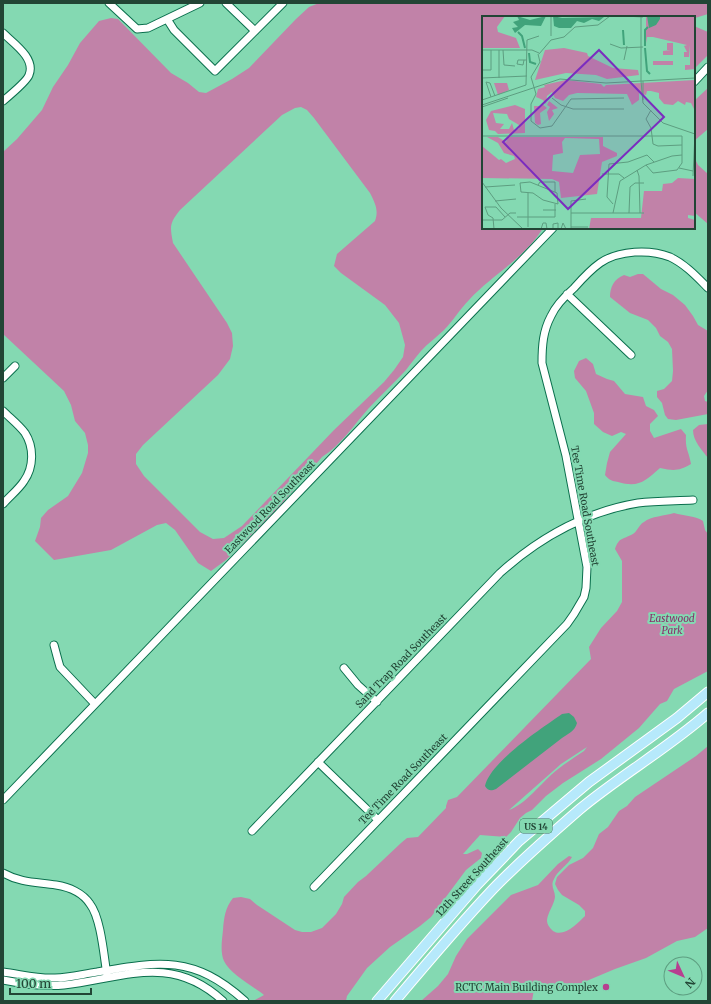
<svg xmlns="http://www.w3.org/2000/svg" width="711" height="1004" font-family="Merriweather,serif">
<rect width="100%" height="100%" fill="#84d9b2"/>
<path fill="#c182a8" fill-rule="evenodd" d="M 319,3 L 708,3 L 708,14 L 695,18 L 694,20 L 694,17 L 483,17 L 483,228 L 543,228 C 525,258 492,275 469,300 C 460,309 453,321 444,330 C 437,337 428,343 421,351 C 416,357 411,363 406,370 C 394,383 380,396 368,409 C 353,426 342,444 322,457 L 280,506 L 226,560 L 211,571 L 198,563 L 175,530 L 166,523 L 157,525 L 111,550 L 54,560 L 35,541 L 40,527 L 41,518 L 48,510 L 68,496 L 82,473 L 88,453 L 88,445 L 85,433 L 75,421 L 71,405 L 64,391 L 3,334 L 3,152 L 17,139 L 42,110 L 53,87 L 68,65 L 80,43 L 99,21 L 111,18 L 118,19 L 171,73 L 188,83 L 199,92 L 206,93 L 232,79 L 249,68 L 296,19 L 309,7 ZM 301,107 L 307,110 L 314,118 L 370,193 C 375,203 379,210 375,221 L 337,254 L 334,266 L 341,273 L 385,305 L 399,323 L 405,345 L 403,357 L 394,370 L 384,382 L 334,430 L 242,526 L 224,538 L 213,539 L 200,532 L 144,476 L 136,464 L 136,454 L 143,445 L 218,375 L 230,359 L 233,346 L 232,333 L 227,323 L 173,243 C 170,226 169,224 180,210 L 282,115 L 295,108 Z
M 694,26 L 708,32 L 708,55 L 694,69 Z
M 708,88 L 708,129 L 694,141 L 694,101 Z
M 694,157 L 698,165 L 708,174 L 708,224 L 694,212 Z
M 638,274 L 643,274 L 661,289 L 673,295 L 685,305 L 693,316 L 698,325 L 708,331 L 708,390 L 704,396 L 705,401 L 708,402 L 708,414 L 676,420 L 668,419 L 665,415 L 662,403 L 657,397 L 657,391 L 664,389 L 672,381 L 673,371 L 672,349 L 668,342 L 660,336 L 656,328 L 648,320 L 630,313 L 610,297 C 610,287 614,279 624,275 L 630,277 Z
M 586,358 L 593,364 L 596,374 L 607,379 L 614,381 L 625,394 L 643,397 L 646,406 L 654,410 L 658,416 L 650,424 L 650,431 L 654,438 L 681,429 L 686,435 C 685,450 689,451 691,464 C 679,471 674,471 660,468 C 645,481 639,488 618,482 C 612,481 609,480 605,475 L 607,463 L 610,452 L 626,434 L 621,432 L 612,436 L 603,432 L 594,424 L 594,413 L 586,391 L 575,378 L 574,371 L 579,361 Z
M 708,424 L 708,458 C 702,450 693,441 693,430 L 699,425 Z
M 674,513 C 684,516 696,516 703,521 L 705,530 L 708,534 L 708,671 L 674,689 L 667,701 L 660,704 L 639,728 L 601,759 L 563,783 L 546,796 L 532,810 L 526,813 L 520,818 L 511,832 L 506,837 L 480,835 L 463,854 L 467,854 L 478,849 L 482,853 L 481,858 L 466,870 L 431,917 L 420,926 L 390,947 L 367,968 L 347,996 L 346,1001 L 253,1001 L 264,995 C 254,987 229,973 224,961 C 220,952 222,940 223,930 C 224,918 225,908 233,898 L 241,897 L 250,899 L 257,905 L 295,930 L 302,932 L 311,932 L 322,928 L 336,914 L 342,904 L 344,897 L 358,882 L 366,876 L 401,843 L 407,838 L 418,837 L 446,808 L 446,806 L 448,800 L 457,797 L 591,659 L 589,647 L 601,628 L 617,611 L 622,602 L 622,561 L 615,549 C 619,538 621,540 631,535 C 638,532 638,525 644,522 C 651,516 665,516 674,513 ZM 587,747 L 584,751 C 572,759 561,766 551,775 C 539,786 524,805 509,810 L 561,764 Z
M 708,746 L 708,928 L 695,937 L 677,941 L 646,958 L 615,969 L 565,990 L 557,990 L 541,984 L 534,989 L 532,1001 L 421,1001 L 438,986 L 448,974 L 456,956 L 467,939 L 511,895 L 538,885 L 558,864 L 569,856 L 572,857 C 567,866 558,870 554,879 C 550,886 555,890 555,897 C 554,905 548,912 547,920 C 547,925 550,928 553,931 C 564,938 578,923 585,916 L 585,911 L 579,905 L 562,895 L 558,890 L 555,884 L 557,877 L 569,865 L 583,858 L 593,848 L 599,834 L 608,827 L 619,811 L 627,806 L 635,797 L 696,756 Z"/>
<path fill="#41a37b" d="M 569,713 L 574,717 L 577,723 C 575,731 568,734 562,738 L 496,789 C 491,791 488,791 485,786 C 490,762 542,728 562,714 Z"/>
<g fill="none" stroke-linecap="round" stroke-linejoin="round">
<defs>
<path id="minor" d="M 109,3 L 137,29 L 148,28 L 200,3
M 226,3 L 255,31
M 167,19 L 174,30 L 215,71 L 283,3
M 3,33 C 13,43 36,58 29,75 C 27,81 9,96 3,101
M 694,82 L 708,67
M 567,294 L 631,355
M 3,378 L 15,366
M 3,411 C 10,418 19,425 25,433 C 34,447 34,467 24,481 C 19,489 10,496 3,504
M 54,645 L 58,660 L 60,667 L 95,704
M 344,668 L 358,685 L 377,702
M 318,762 L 378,820
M 3,800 L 553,228
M 252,831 L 500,573 C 539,538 585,512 638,503 C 656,501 674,501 693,500
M 3,873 C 21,883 37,882 56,885 C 69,887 83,893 90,904 C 101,918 104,957 107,975
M 314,887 L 567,624 L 574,614 L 584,597 L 586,588 L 587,567 L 566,456 L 542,363 C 542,346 543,331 551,316 C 556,305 565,296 574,288 C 582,279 590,270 600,263 C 619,250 650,249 670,257 C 685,264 697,277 708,288
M 3,972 C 20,974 37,979 55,978 C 69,978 83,974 97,972 C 160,961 194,955 245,1001
M 3,980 C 23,984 43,987 64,985 C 124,978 171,953 223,1001"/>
<path id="major" d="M 377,1001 L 477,885 L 519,841 L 589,782 L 677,718 L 708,692
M 395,1001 C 427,963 459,925 493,889 C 520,861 550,835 580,809 C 621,775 668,748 708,713"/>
</defs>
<use href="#minor" stroke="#0a6f4d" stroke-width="9"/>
<use href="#major" stroke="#fff" stroke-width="11"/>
<use href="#minor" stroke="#fff" stroke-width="7"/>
<use href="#major" stroke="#b6e9fb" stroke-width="9"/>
</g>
<circle fill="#b83e90" stroke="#84d9b2" stroke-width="1.5" cx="606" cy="987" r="4"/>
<g text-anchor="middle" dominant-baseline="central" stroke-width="4" stroke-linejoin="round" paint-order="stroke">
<rect fill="#84d9b2" stroke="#3f715a" stroke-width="1" x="520" y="819" width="32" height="14" rx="3"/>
<g font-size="9" font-weight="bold" fill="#224535">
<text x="536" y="826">US 14</text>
</g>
<g font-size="10" fill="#224535" stroke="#84d9b2">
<text transform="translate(585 506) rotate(80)">Tee Time Road Southeast</text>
<text transform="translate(270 507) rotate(-46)">Eastwood Road Southeast</text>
<text transform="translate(401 661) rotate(-46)">Sand Trap Road Southeast</text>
<text transform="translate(403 779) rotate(-46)">Tee Time Road Southeast</text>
<text transform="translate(472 877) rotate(-48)">12th Street Southeast</text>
</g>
<g font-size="10" font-style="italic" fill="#882e6a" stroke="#84d9b2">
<text x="672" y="618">Eastwood<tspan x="672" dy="12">Park</tspan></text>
</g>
<g font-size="10" fill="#224535" stroke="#84d9b2" text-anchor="end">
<text x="598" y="987">RCTC Main Building Complex</text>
</g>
</g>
<g transform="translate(482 16)">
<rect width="213" height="213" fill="#84d9b2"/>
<path d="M 0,0 L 23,0 L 15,11 L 16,16 L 34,22 L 38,32 L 0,32 ZM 164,0 L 213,1 L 213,53 L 203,54 L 203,49 L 208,49 L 208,41 L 211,42 L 208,41 L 207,29 L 207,41 L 202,41 L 202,36 L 205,36 L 202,30 L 205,29 L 171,21 L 165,21 L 164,27 ZM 185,27 L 191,27 L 191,39 L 181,39 L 181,35 L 189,34 L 185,34 ZM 82,32 L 105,37 L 106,40 L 131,52 L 156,54 L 157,59 L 125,63 L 114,59 L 84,57 L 53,64 L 63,34 ZM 171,45 L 191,45 L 191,49 L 171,49 ZM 84,64 L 119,68 L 122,71 L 124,69 L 213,64 L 213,95 L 209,87 L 204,86 L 203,89 L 196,85 L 191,89 L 182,88 L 177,82 L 177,77 L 169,75 L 165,75 L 164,79 L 157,77 L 157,84 L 150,89 L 145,78 L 95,77 L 87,79 L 81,85 L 73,82 L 70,76 L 65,80 L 64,88 L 61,84 L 54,81 L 56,73 L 63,71 L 62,69 ZM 12,67 L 25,67 L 27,74 L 16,79 ZM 67,85 L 76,92 L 70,94 L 72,98 L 67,105 L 65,96 L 68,91 L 65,89 ZM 60,88 L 65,92 L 58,97 L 59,108 L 56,109 L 53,107 L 52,90 L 59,90 ZM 33,89 L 43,93 L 43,117 L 16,118 L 13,115 L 7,114 L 4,104 L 9,95 ZM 11,97 L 25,98 L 27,103 L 37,109 L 37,113 L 32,114 L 30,107 L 27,113 L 18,113 L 22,108 L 14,107 ZM 5,121 L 16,121 L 24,126 L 26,121 L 121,121 L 121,130 L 135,137 L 135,140 L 120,146 L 115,178 L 79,182 L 77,166 L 70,163 L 1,162 L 0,130 L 17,144 L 19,143 L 24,147 L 33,143 L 32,140 L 22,137 L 16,127 ZM 83,122 L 117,123 L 118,138 L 98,139 L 91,157 L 70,155 L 71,139 L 81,137 L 80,126 ZM 196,162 L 213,163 L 213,200 L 206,199 L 206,202 L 213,204 L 213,213 L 107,213 L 109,202 L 159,202 L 162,175 L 180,175 L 181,168 L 190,167 Z" fill="#c182a8" fill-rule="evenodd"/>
<path d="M 35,0 L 48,4 L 64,0 L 59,10 L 43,9 L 33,17 L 30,12 L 36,11 L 31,6 L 37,4 ZM 71,0 L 80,2 L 122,1 L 117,5 L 110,3 L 102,7 L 95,5 L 89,12 L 77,12 L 72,10 ZM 165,0 L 178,0 L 178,3 L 174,9 L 167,12 Z" fill="#41a37b"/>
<path fill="none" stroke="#41a37b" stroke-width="2" d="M 141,14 L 142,29M 36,16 L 40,20 L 43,32M 163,30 L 163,14 L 166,11M 163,32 L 165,55 L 168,58M 47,37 L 48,46 L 54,48"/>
<path fill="none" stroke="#5d9e80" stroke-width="1" d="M 69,0 L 69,20M 142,0 L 161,1M 159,0 L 159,65M 69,24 L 82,21 L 93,11 L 116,9 L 128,0M 128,28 L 139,32 L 161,31M 0,34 L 50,34 L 57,37M 21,34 L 22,49 L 33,50M 57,38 L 69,24M 42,44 L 41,49 L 35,48 L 36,44 L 45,44M 142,44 L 145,30M 0,54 L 9,54 L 9,34M 0,62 L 45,60M 17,62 L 17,34M 159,65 L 161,87 L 181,107 L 213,118M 161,65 L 161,84M 54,78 L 49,88 L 49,105 L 58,112 L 70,110 L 89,83 L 142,82M 54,78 L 49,61 L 58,46 L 56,38M 9,81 L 4,66 L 8,67 L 13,80M 70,82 L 79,89 L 91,93 L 142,93M 0,84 L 44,69 L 45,24 L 57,20M 0,89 L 78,63 L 124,67 L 213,62M 0,91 L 26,82M 169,94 L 164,103 L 169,112 L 171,128 L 176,130 L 200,129M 0,120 L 200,120 L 200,147 L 195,154 L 171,157 L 164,149M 197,152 L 211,155M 155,154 L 157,160 L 158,197M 120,158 L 137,158 L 142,162M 211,160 L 213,117M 0,166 L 19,192 L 41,213M 48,166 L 75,177 L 76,188 L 61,184 L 51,177 L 39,176 L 38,167 ZM 56,169 L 58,166 L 73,166 L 73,176M 3,171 L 33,169M 13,185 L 34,183M 131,188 L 125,181 L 127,148 L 146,146 L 165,139 L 172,146M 61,194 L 74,194M 89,197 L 162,197M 131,197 L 138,165 L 164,149 L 190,140 L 200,139M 147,197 L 148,171 L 153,167 L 162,167M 35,201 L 73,201 L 73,188M 0,204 L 20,204 L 28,197 L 34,197M 46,211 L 46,177M 89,211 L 106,211M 12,213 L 11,202 L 6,199 L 3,191 L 14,191 L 23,201M 59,213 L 61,207 L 64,207 L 65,213M 71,213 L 71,208 L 76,207 L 76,213M 79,213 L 81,207 L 84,213M 89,213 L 89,185 L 104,183"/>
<path fill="#7b2cbf" fill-opacity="0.15" stroke="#7b2cbf" stroke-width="2" d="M 117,34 L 182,101 L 86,193 L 21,126 Z"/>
<rect width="213" height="213" fill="none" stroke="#224535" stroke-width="2"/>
</g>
<rect width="711" height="1004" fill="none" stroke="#224535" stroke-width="8"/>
<g transform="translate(683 976) rotate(134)"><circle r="19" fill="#84d9b2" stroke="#5d9e80"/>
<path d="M0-3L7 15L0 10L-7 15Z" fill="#b83e90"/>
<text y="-6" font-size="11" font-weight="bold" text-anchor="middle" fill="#224535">N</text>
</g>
<path d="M10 988v6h81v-6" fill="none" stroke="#224535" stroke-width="2"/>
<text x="16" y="988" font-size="12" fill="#224535" stroke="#84d9b2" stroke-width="3" paint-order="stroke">100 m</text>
</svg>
